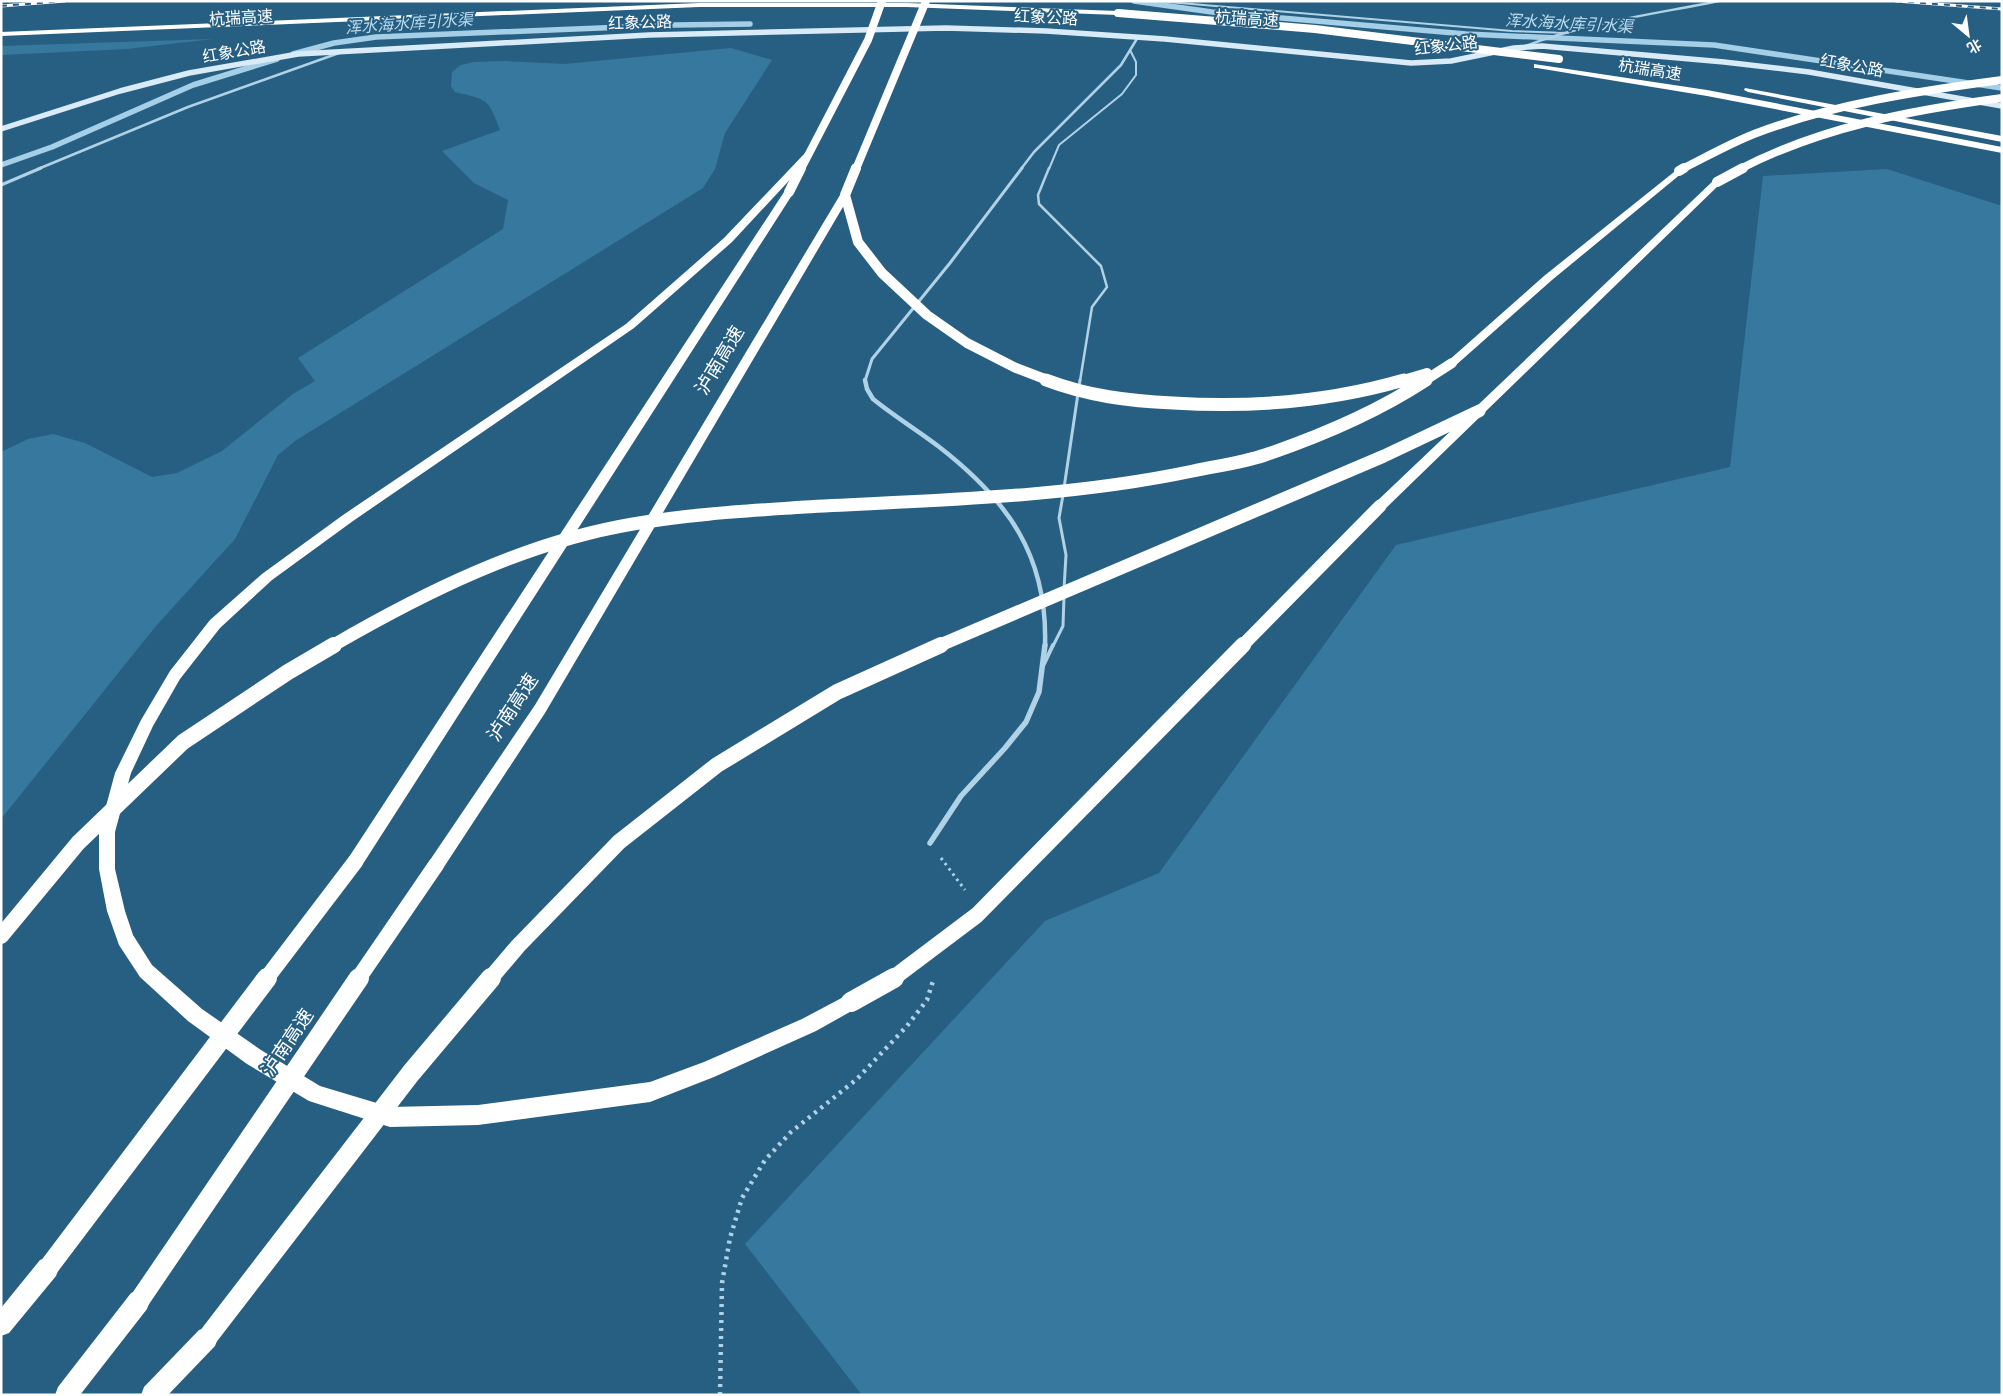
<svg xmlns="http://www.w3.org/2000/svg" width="2003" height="1396" font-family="Mulish,'Noto Sans SC',sans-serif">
<rect width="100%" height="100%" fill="#275f83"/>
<path fill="#37789f" d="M 213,39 L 127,49 L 1,55 L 1,46 Z
M 731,48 L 772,60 L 725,133 L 715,169 L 703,188 L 295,441 L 278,455 L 235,539 L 156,626 L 1,819 L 1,452 L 28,439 L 53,434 L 85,443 L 152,477 L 177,473 L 222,451 L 293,394 L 315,381 L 298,358 L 503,229 L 508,200 L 474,183 L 442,151 L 500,130 C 488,98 488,100 455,92 L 451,86 L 452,72 L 461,65 L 474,62 L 504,61 L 565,64 Z
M 1887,169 L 2002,206 L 2002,1395 L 862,1395 L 745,1244 L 1045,921 L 1159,873 L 1396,545 L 1730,467 L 1763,176 Z"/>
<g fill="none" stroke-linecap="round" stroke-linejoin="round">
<path stroke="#a4cfe7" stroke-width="5.5" d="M 1134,1 L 1212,12 L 1466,34 L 1714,45 L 2002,88
M 293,54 L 334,43 L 376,37 L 674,25 L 750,24
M 1,165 L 52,147 L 193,85 L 277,59"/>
<path stroke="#b0d2e7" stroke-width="3" stroke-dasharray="2.5 4" stroke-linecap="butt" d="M 941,858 L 965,890"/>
<path stroke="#b0d2e7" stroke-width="4.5" stroke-dasharray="3 5" stroke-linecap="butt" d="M 720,1395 L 722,1283 L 730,1238 L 742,1198 L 765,1160 L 791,1132 L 857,1079 L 907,1026 L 927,1000 L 933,981"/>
<path stroke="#b0d2e7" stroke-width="2" d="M 1156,1 L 1512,31 L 1568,33
M 1049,169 L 1059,145 L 1122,94 L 1136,75 L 1136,62 L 1130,50"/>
<path stroke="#b0d2e7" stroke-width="2.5" d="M 1049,168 L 1038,195 L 1039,204 L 1101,266 L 1107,287 L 1092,307 L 1080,381"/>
<path stroke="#b0d2e7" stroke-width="3" d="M 1064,488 L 1080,380
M 1063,495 L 1059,518 L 1066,555 L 1064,589
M 1053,646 L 1063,626 L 1064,596"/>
<path stroke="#b0d2e7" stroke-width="4" d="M 1044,664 L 1053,645"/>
<path stroke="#b0d2e7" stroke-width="2.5" d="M 1523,47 C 1584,23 1655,14 1719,1
M 38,169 L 188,107 L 339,53
M 1021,169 L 1034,152 L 1121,65 L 1138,37"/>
<path stroke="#b0d2e7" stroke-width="3" d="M 1,185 L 41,168
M 865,381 L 872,359 L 950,263 L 1022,168"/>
<path stroke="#b0d2e7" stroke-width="4.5" d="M 865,380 L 867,389 L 873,399 C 894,416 917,430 938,446 C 1008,500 1048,556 1045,646"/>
<path stroke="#b0d2e7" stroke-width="5.5" d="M 930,843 L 961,796 L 1005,748 L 1026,722 L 1039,692 L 1045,645"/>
<path stroke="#d9ebf6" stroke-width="5.5" d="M 1,129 L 120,91 L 189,73 L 298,54 L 649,35 L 946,28 L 1046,31 L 1165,39 L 1411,63 L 1451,61 L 1514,48 L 1542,46 L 1724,62 L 1809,72 L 2002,106"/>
<path fill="#fff" fill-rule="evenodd" d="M 699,3 L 907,3 L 1118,11 L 1122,13 L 1118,15 L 907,7 L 699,7 L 1,36 L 1,32 Z
M 1534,64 L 1707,90 L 2002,147 L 2002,153 L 1707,96 L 1537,68 L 1534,68 Z
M 1745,88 L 2002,136 L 2002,142 L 1748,92 L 1744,90 Z
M 809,151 L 812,152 L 812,156 L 732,242 L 634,328 L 353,521 L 272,580 L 220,628 L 180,679 L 153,726 L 131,773 L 115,832 L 115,869 L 125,911 L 133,935 L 152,965 L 202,1009 L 261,1050 L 320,1086 L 390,1107 L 478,1105 L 650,1082 L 704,1062 L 802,1019 L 851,993 L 857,996 L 860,1002 L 857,1008 L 816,1031 L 714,1077 L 650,1102 L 478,1125 L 390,1127 L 309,1101 L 247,1064 L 188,1021 L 140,977 L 119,945 L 107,911 L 99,869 L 99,832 L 115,773 L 141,720 L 170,671 L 210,620 L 262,574 L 343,515 L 626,324 L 724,238 L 806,152 Z
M 1679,168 L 1684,171 L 1682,173 L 1552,280 L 1456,365 L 1448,365 L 1446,363 L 1448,361 L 1544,276 Z
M 1717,179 L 1720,180 L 1720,184 L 1385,509 L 1375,509 L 1374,506 L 1375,503 L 1714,180 Z
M 789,189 L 794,192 L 361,867 L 355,869 L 349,867 L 347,862 L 349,857 L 784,192 Z
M 845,192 L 850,195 L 545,713 L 442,870 L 436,872 L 430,870 L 428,865 L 430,860 L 535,705 L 840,195 Z
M 48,1257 L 56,1260 L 59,1268 L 56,1276 L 9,1333 L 1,1336 L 1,1308 L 40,1260 Z
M 139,1290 L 147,1293 L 150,1301 L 147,1309 L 80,1395 L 55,1395 L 58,1387 L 131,1293 Z
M 207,1327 L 215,1330 L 218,1338 L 215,1346 L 168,1395 L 141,1395 L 144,1387 L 199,1330 Z"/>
<defs>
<path id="rail" d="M 1896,1 L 2002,9
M 1,6 L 65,1"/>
</defs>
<use href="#rail" stroke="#fff" stroke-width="3"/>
<use href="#rail" stroke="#275f83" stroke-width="2" stroke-dasharray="6" stroke-linecap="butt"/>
<path stroke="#fff" stroke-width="8" d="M 1118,13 L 1315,29 L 1559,59
M 801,169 L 868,40 L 882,1
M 856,169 L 926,1
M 1682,169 C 1706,157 1729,144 1754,134 C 1833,104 1918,91 2002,80
M 1740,169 C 1821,127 1912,110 2002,98"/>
<path stroke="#fff" stroke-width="10" d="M 856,168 L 845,195 L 858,242 L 882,273 L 927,315 L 967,343 L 1016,368 L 1050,381
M 1679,171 L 1684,168
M 1717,182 L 1743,168
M 789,192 L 801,168
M 1400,381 L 1427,373
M 1424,381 L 1452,363"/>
<path stroke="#fff" stroke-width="13" d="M 1046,380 C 1088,396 1129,401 1173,403 C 1252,408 1328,402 1404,380
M 332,646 C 425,592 526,542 633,524 C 690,514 747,511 805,507 C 934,500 1065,498 1193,471 C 1216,466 1242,463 1265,455 C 1321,436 1377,412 1426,380
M 938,646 L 1384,456 L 1479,411
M 1242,646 L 1380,506"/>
<path stroke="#fff" stroke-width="16" d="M 1,936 L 78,843 L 183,742 L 288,672 L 334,645
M 266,979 L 355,862
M 358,979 L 436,865
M 490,979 L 518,946 L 619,842 L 717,765 L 837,692 L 941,645
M 892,979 L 977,915 L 1243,645"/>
<path stroke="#fff" stroke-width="20" d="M 851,1002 L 894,978
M 48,1268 L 267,978
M 139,1301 L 359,978
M 207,1338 L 411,1073 L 491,978"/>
</g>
<g text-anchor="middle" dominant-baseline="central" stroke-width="4" stroke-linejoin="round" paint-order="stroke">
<g font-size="16" fill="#fff" stroke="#275f83">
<text transform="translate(241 17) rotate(-3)">杭瑞高速</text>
<text transform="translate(1046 17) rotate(3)">红象公路</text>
<text transform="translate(1247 18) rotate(4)">杭瑞高速</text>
<text transform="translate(640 22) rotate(-2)">红象公路</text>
<text transform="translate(1446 45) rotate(-7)">红象公路</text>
<text transform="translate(234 51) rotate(-10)">红象公路</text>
<text transform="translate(1852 65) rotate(10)">红象公路</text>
<text transform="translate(1650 69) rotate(9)">杭瑞高速</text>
</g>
<g font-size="16" font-style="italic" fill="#bbdbef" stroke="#275f83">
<text transform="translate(409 23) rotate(-4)">浑水海水库引水渠</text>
<text transform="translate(1569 23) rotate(3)">浑水海水库引水渠</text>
</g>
<g font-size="19" fill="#fff" stroke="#275f83">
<text transform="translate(719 360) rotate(-59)">泸南高速</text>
<text transform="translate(512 707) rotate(-57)">泸南高速</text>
<text transform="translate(287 1042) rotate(-56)">泸南高速</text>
</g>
</g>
<rect width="2003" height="1396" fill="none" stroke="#ffffff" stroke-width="5"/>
<g transform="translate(1968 35) rotate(151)" stroke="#275f83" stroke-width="4" paint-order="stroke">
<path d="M0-4L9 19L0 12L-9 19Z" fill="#ffffff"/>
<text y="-8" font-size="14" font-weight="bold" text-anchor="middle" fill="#ffffff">北</text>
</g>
</svg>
